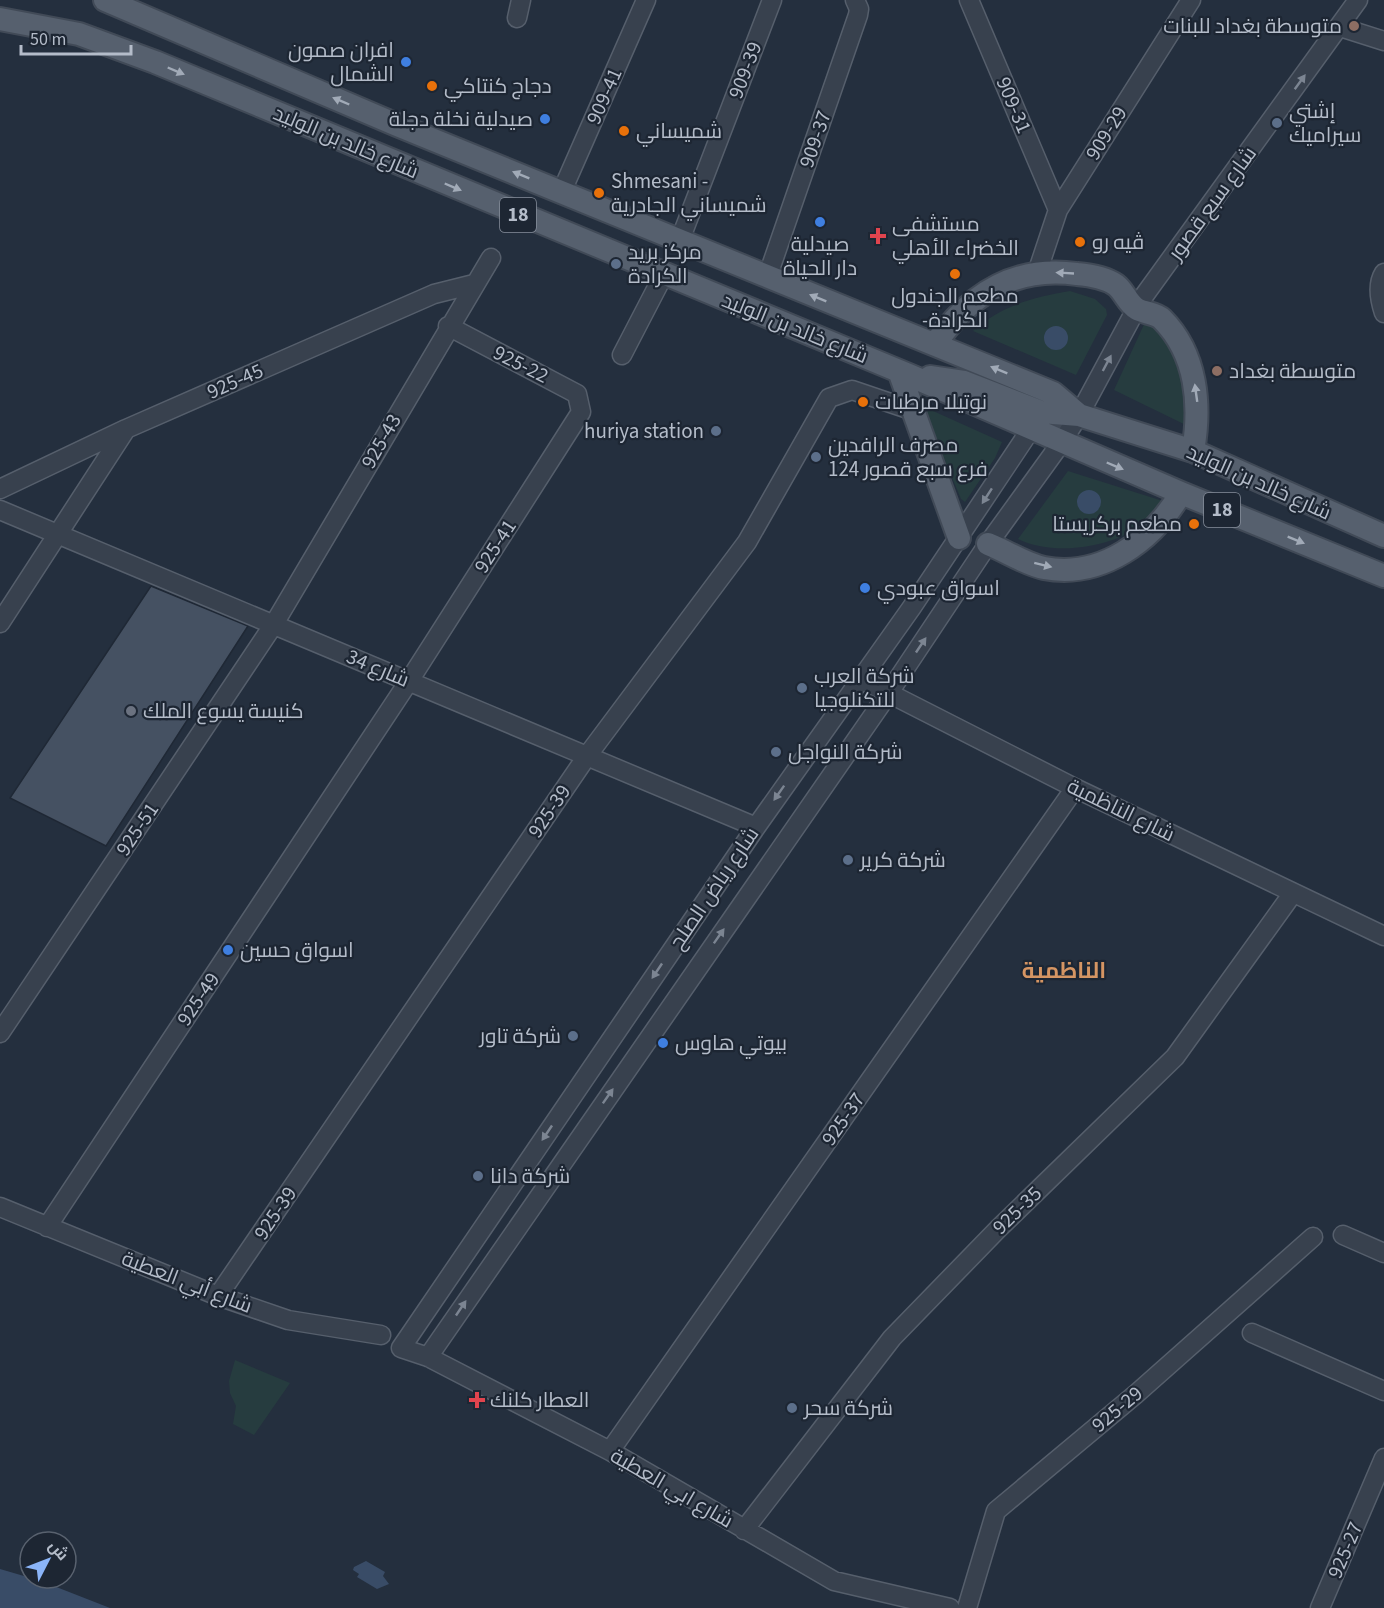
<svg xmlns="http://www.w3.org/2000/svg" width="1384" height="1608" font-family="'Source Sans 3',Cairo,sans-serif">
<rect width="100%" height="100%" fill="#242f3e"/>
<path fill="#263c3f" d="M 1070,291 L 1095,299 L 1106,309 L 1107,315 L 1076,375 L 973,331 C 1000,306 1034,297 1070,291 Z
M 1146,320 C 1181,346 1185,388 1192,428 L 1114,390 Z
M 922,406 L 1002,442 L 995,458 L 965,502 L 961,499 Z
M 1068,471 L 1166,502 C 1152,515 1136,531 1118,538 C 1088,550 1046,553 1018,539 Z
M 235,1360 L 290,1383 L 254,1435 L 233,1424 L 236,1406 L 230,1393 L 229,1381 Z"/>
<path fill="#394c67" d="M1044 338a12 12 0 1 1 24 0a12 12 0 1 1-24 0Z
M1077 502a12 12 0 1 1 24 0a12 12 0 1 1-24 0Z
M 366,1561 L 385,1572 L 383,1576 L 389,1584 L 377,1589 L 357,1577 L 359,1574 L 353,1570 L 354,1567 Z
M 0,1569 L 41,1581 L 110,1608 L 0,1608 Z"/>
<path fill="#455162" stroke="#1f2835" stroke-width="1.5" d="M 151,586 L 248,626 L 106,846 L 10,798 Z"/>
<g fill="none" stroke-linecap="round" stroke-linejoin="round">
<defs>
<path id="minor" d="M 969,0 L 1058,210
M 517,18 L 521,0
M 1340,27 L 1384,41
M 562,191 L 646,0
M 680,240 L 772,0
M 1037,273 L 1058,210 L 1191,0
M 1384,273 C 1377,284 1380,301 1384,313
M 767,278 L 858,15 L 859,9 L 855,0
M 622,355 L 664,274
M 0,489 L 126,429 L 434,294 L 474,284
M 0,510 L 756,827
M 0,623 L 126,429
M 861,679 L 1075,788 L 1384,936
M 0,1033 L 274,624 L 491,258
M 0,1207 L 218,1296 L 288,1320 L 381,1335
M 47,1227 L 409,681 L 581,412 L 577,394 L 448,326
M 1343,1235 L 1384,1253
M 218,1296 L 587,756 L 747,542 L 829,398 L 852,390 L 911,410
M 1252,1333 L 1384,1391
M 428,1357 L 888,694 L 988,544 L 1061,443 L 1079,415 L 1141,300 L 1358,0
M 610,1451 L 1075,788
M 744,1530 L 892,1338 L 998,1229 L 1175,1057 L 1293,893
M 950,1608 L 834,1581 L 610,1451 L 428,1357 L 401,1348 L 756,827 L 912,607 L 1031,429
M 967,1608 L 996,1511 L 1136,1394 L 1313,1237
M 1320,1608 L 1384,1458"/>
<path id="major" d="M 105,0 L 397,125 L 1053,393 L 1079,415 L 1193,451 L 1384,536
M 0,19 L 79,34 L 155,62 L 911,376 L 1181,493 L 1384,576
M 935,344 C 969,295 1014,265 1077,274 C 1089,275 1106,278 1116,285 C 1124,291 1128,304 1137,309 C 1144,313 1156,313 1162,319 C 1197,354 1201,405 1193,451
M 899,371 L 959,538
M 930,377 L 964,382 L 1041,412 L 1079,415
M 988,544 C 1006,551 1025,564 1044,568 C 1102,579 1153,540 1181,493"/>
</defs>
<use href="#minor" stroke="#565f6c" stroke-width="21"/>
<use href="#major" stroke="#414a57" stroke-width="26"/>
<use href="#minor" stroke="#38414e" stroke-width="18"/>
<use href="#major" stroke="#56606e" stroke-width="22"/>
</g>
<defs><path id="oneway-solid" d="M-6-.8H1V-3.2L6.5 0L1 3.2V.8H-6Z" transform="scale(1.5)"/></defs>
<g fill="#a1aab7">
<use href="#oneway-solid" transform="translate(176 71) rotate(23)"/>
<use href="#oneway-solid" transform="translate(341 101) rotate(-157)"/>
<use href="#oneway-solid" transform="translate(521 175) rotate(-158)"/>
<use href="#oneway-solid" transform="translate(453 187) rotate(23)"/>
<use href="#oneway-solid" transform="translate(1065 273) rotate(-177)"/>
<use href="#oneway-solid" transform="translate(818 298) rotate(-158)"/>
<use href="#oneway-solid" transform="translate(999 370) rotate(-158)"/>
<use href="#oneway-solid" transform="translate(1196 393) rotate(-98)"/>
<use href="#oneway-solid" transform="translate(1115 466) rotate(23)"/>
<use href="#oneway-solid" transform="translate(1296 540) rotate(22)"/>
<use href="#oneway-solid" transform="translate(1043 565) rotate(14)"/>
</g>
<g fill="#7c8592">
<use href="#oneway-solid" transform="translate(1300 82) rotate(-54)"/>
<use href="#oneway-solid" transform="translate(1107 363) rotate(-62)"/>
<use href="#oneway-solid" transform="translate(987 496) rotate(123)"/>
<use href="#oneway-solid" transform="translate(921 645) rotate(-56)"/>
<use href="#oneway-solid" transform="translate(779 793) rotate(125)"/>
<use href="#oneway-solid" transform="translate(719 936) rotate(-55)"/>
<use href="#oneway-solid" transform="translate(657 971) rotate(124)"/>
<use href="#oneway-solid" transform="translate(608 1096) rotate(-55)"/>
<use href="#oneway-solid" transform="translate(547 1133) rotate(124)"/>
<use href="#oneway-solid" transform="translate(461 1308) rotate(-56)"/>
</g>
<g fill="#8d6e63" stroke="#1d2633" stroke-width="2">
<circle cx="1354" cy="26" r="6"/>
<circle cx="1217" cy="371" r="6"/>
</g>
<g fill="#3f7fe0" stroke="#1d2633" stroke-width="2">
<circle cx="406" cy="62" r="6"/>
<circle cx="545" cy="119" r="6"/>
<circle cx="820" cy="222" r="6"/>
<circle cx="865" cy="588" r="6"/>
<circle cx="228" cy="950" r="6"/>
<circle cx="663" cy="1043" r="6"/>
</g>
<g fill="#e8710a" stroke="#1d2633" stroke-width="2">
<circle cx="432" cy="86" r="6"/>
<circle cx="624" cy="131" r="6"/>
<circle cx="599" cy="193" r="6"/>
<circle cx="1080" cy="242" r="6"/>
<circle cx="955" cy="274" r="6"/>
<circle cx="863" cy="402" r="6"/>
<circle cx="1194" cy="524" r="6"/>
</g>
<g fill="#5c6f8a" stroke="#1d2633" stroke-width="2">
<circle cx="1277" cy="123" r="6"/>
<circle cx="616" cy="264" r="6"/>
<circle cx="716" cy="431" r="6"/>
<circle cx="816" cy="457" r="6"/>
<circle cx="802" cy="688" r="6"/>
<circle cx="776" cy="752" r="6"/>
<circle cx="848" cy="860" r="6"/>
<circle cx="573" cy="1036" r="6"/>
<circle cx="478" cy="1176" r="6"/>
<circle cx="792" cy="1408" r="6"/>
</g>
<g fill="#e0444e" stroke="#1d2633" stroke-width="2">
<path d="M875 227h6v6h6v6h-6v6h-6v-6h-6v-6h6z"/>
<path d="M474 1391h6v6h6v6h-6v6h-6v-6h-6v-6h6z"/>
</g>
<circle fill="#6b7280" stroke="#1d2633" stroke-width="2" cx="131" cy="711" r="6"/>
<g text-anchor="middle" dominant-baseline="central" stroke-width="4.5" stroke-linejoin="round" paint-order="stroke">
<g fill="#1d2633" stroke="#878f9c" stroke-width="1.5">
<rect x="500" y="198" width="36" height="34" rx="4.5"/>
<rect x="1204" y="493" width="36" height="34" rx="4.5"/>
</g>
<g font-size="20" font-weight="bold" fill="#b4bcc9">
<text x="518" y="215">18</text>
<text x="1222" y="510">18</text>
</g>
<g font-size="21" fill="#b4bcc9" stroke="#1d2633" text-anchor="start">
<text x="1342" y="26" text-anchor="end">متوسطة بغداد للبنات</text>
<text x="394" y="50" text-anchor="end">افران صمون<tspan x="394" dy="24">الشمال</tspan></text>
<text x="444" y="86">دجاج كنتاكي</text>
<text x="1289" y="111">إشتي<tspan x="1289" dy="24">سيراميك</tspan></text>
<text x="533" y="119" text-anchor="end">صيدلية نخلة دجلة</text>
<text x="636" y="131">شميساني</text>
<text x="611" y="181">Shmesani -<tspan x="611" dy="24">شميساني الجادرية</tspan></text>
<text x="892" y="224">مستشفى<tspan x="892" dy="24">الخضراء الأهلي</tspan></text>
<text x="1092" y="242">ڤيه رو</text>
<text x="820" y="244" text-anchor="middle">صيدلية<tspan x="820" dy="24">دار الحياة</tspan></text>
<text x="628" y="252">مركز بريد<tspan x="628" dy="24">الكرادة</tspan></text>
<text x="955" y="296" text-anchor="middle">مطعم الجندول<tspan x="955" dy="24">-الكرادة</tspan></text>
<text x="1229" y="371">متوسطة بغداد</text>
<text x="875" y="402">نوتيلا مرطبات</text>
<text x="704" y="431" text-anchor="end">huriya station</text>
<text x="828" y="445">مصرف الرافدين<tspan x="828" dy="24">فرع سبع قصور 124</tspan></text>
<text x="1182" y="524" text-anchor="end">مطعم بركريستا</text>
<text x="877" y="588">اسواق عبودي</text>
<text x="814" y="676">شركة العرب<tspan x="814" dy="24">للتكنلوجيا</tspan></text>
<text x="143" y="711">كنيسة يسوع الملك</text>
<text x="788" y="752">شركة النواجل</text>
<text x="860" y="860">شركة كرير</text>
<text x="240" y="950">اسواق حسين</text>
<text x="561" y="1036" text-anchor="end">شركة تاور</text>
<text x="675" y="1043">بيوتي هاوس</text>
<text x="490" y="1176">شركة دانا</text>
<text x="490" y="1400">العطار كلنك</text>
<text x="804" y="1408">شركة سحر</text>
</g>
<g font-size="21" fill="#b4bcc9" stroke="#1d2633">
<text transform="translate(745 70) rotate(-69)">909-39</text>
<text transform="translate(604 96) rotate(-66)">909-41</text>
<text transform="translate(1014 105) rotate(67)">909-31</text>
<text transform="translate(1106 133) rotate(-58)">909-29</text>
<text transform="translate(815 139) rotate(-71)">909-37</text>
<text transform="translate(346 142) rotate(23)">شارع خالد بن الوليد</text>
<text transform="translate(1212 203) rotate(-54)">شارع سبع قصور</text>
<text transform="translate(795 328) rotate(22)">شارع خالد بن الوليد</text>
<text transform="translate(521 364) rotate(27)">925-22</text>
<text transform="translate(235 381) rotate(-24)">925-45</text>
<text transform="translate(381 441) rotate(-60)">925-43</text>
<text transform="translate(1259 482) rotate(24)">شارع خالد بن الوليد</text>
<text transform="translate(495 546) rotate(-57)">925-41</text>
<text transform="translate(378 668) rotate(23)">شارع 34</text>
<text transform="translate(1121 810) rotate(26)">شارع الناظمية</text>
<text transform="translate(549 811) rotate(-56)">925-39</text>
<text transform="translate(137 829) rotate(-56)">925-51</text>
<text transform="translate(714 888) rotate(-56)">شارع رياض الصلح</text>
<text transform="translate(198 999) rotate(-56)">925-49</text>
<text transform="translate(843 1119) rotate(-55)">925-37</text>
<text transform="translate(1017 1210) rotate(-44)">925-35</text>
<text transform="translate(275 1213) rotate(-56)">925-39</text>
<text transform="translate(187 1282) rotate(21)">شارع أبي العطية</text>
<text transform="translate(1117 1409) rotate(-40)">925-29</text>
<text transform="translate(672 1488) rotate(30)">شارع ابي العطية</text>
<text transform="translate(1345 1550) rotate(-67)">925-27</text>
</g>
<g font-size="22" font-weight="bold" fill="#d59563" stroke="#1d2633">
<text x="1064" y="971">الناظمية</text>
</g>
</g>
<g transform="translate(48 1560) rotate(48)"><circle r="28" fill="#1d2633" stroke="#59626f" stroke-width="1.5"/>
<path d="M0-4.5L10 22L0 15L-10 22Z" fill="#8ab4f8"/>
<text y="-9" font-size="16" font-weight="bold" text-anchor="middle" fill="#b4bcc9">ش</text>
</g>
<path d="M21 45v9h110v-9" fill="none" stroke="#b4bcc9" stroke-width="3"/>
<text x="30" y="45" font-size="18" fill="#b4bcc9" stroke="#1d2633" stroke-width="4.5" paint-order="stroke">50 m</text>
</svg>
